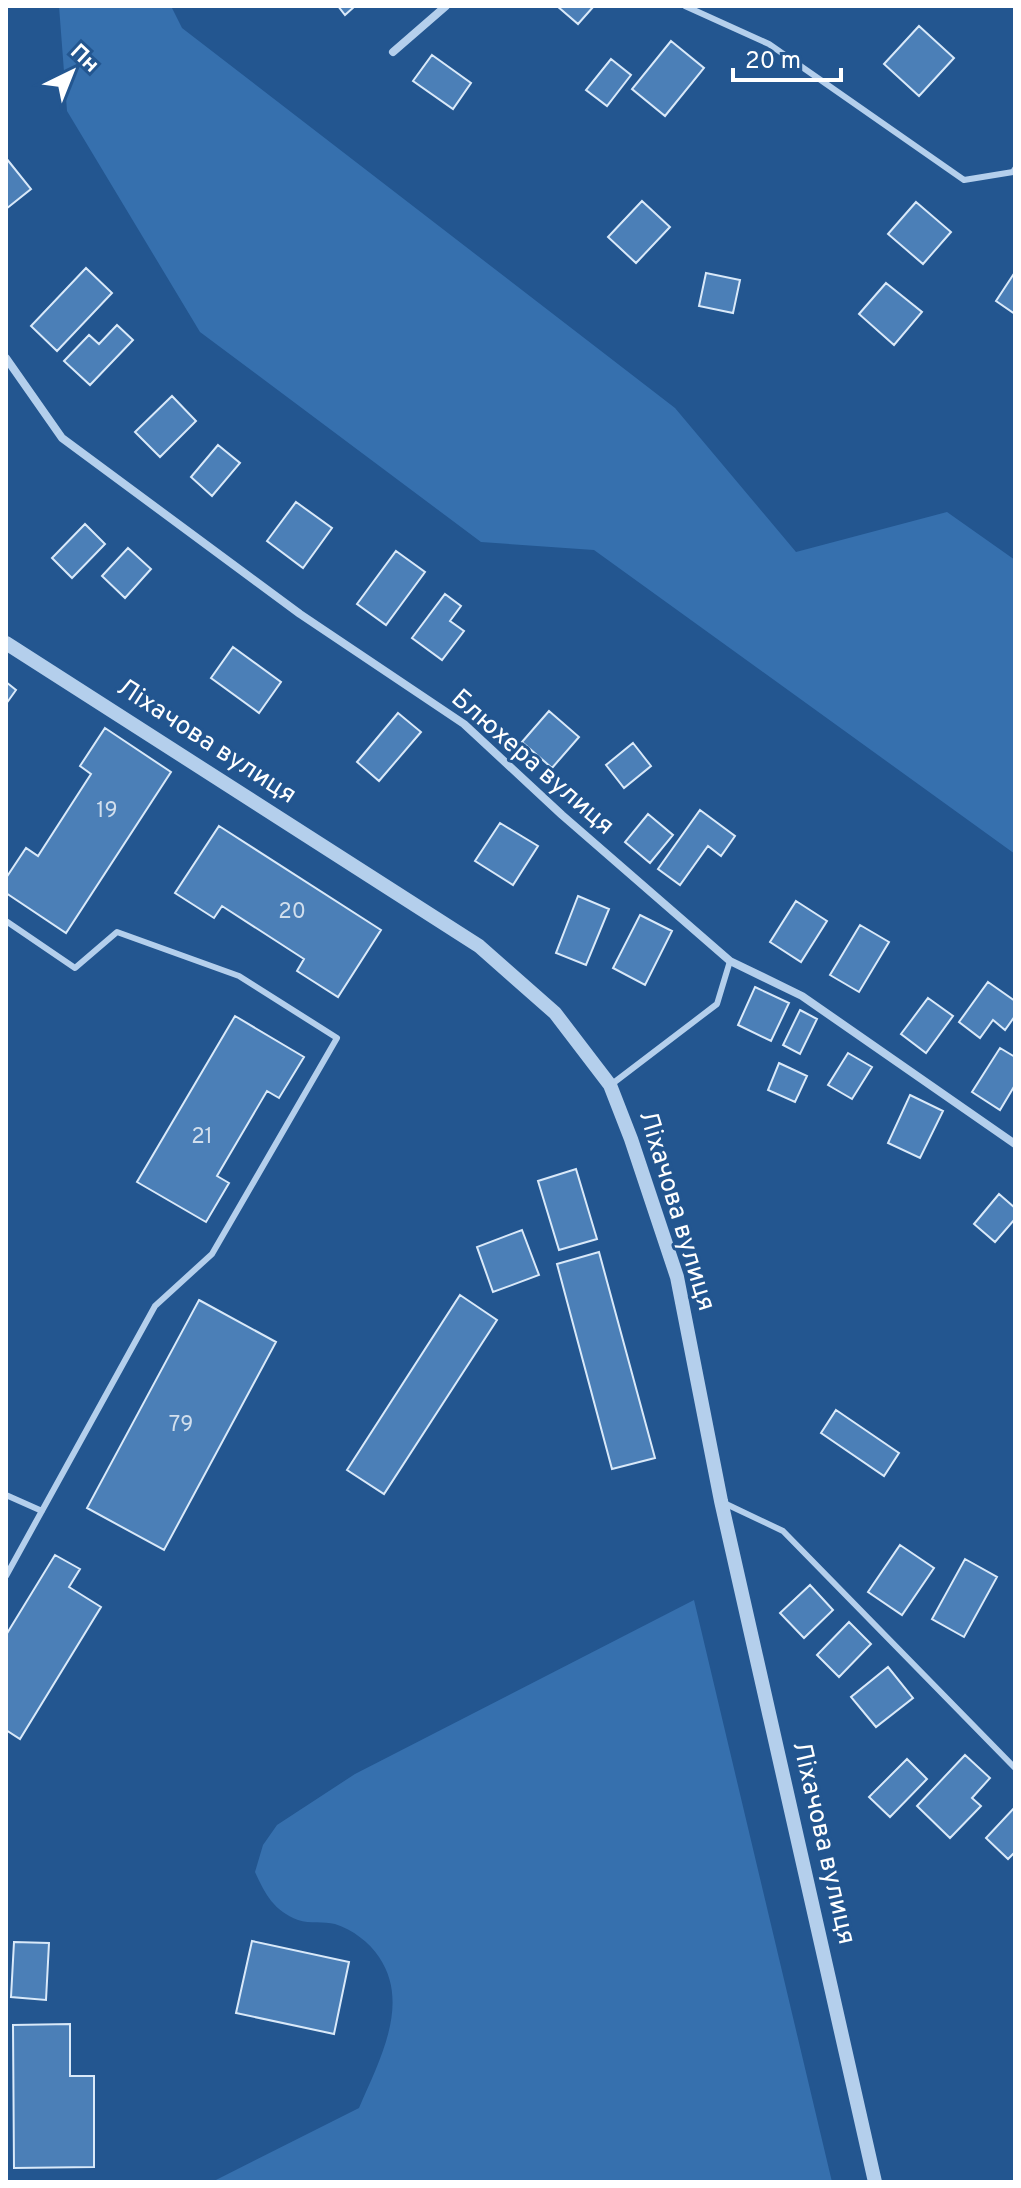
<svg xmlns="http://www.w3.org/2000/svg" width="1021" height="2188" font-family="Overpass,sans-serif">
<rect width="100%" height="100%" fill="#235690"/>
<path fill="#3670ae" d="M 59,6 L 171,6 L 182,28 L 675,408 L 796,552 L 947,512 L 1015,560 L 1015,854 L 594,550 L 481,542 L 200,332 L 67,111 Z
M 694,1600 L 832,2182 L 212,2182 L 359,2108 C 379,2061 411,2004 379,1957 C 369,1942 353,1930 335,1924 C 324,1921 310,1924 298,1920 C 274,1911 265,1894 255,1872 L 263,1845 L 277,1825 L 355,1774 Z"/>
<path fill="#4b7fb7" stroke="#d9e9f9" stroke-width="2" d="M 338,6 L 355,6 L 345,15 Z
M 557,6 L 594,6 L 578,24 Z
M 919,26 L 954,58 L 919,96 L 884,64 Z
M 671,41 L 704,68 L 665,116 L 632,89 Z
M 432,55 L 471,83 L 453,109 L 413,81 Z
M 611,59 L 631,75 L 607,106 L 586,90 Z
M 6,158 L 31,189 L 6,209 Z
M 642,201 L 670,227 L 636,263 L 608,237 Z
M 916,202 L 951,232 L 923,264 L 888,234 Z
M 86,268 L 112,293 L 57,351 L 31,326 Z
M 1015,272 L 1015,314 L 996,301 Z
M 706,273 L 740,280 L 733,313 L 699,306 Z
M 886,283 L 922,312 L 894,345 L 859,314 Z
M 117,325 L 133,340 L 90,385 L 64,361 L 89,335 L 99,344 Z
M 172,396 L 196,421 L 160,457 L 135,432 Z
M 218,445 L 240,463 L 212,496 L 191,477 Z
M 296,502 L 332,528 L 303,568 L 267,541 Z
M 85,524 L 105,544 L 72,578 L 52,558 Z
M 128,548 L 151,569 L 125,598 L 102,576 Z
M 396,551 L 425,572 L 386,625 L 357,604 Z
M 445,594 L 461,606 L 450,621 L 464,631 L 442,660 L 412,638 Z
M 233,647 L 281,682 L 259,713 L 211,678 Z
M 6,682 L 16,690 L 6,704 Z
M 549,711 L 579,737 L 552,768 L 522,742 Z
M 398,713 L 421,732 L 379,781 L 357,762 Z
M 105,728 L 171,772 L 66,933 L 6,893 L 6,878 L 26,848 L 38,856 L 91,774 L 80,766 Z
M 633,743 L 651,766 L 624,788 L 606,765 Z
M 700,810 L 735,836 L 721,856 L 708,846 L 680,885 L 658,869 Z
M 648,814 L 673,835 L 650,863 L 625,842 Z
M 500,823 L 538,846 L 513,885 L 475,861 Z
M 219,826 L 381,930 L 338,997 L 297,971 L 304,959 L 222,906 L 214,918 L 175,893 Z
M 578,896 L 609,909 L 586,965 L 556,953 Z
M 796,901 L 827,921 L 801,962 L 770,942 Z
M 640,915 L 672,931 L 645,985 L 613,968 Z
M 860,925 L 889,942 L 859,992 L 830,975 Z
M 988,982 L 1015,1001 L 1015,1016 L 1005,1030 L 993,1020 L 980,1038 L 959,1022 Z
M 755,987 L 789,1003 L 771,1041 L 738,1025 Z
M 928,998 L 953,1016 L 926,1053 L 901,1034 Z
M 800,1010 L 817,1019 L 800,1054 L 783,1045 Z
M 235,1016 L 304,1057 L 279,1098 L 267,1091 L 217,1176 L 229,1183 L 206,1222 L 137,1182 Z
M 1000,1048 L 1015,1057 L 1015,1085 L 1000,1110 L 972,1092 Z
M 848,1053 L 872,1067 L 852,1099 L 828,1085 Z
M 779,1063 L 807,1076 L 795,1102 L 768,1090 Z
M 910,1095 L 943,1111 L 920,1158 L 888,1143 Z
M 576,1169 L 597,1239 L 559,1250 L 538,1181 Z
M 999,1194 L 1015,1208 L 1015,1219 L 995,1242 L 974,1224 Z
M 522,1230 L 539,1275 L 493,1292 L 477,1247 Z
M 599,1252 L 655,1458 L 612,1469 L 557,1264 Z
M 460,1295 L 497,1320 L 384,1494 L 347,1470 Z
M 199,1300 L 276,1342 L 164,1550 L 87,1508 Z
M 836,1410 L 899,1453 L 884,1476 L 821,1433 Z
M 900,1545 L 934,1568 L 902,1615 L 868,1592 Z
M 55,1555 L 80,1569 L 69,1587 L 101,1607 L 20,1739 L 6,1730 L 6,1635 Z
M 965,1559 L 997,1577 L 964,1637 L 932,1619 Z
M 810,1585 L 833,1610 L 804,1638 L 780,1613 Z
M 849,1622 L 871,1644 L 839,1677 L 817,1655 Z
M 888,1667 L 913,1698 L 876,1727 L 851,1697 Z
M 965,1755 L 990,1778 L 972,1798 L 981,1806 L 950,1838 L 917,1806 Z
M 907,1759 L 927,1779 L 890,1817 L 869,1797 Z
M 1015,1807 L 1015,1852 L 1008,1859 L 986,1838 Z
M 252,1941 L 349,1962 L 334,2034 L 236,2013 Z
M 14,1942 L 49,1943 L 46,2000 L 11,1997 Z
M 70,2024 L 70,2076 L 94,2076 L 94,2167 L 14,2168 L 13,2025 Z"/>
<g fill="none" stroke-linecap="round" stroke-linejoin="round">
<path stroke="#b4cfec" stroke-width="6" d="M 685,6 L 769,44 L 964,180 L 1013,172 L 1015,169
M 6,921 L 75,968 L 117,932 L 239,976 L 337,1038 L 212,1254 L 155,1306 L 6,1576
M 612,1084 L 717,1004 L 730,961
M 6,1495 L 42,1511
M 724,1503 L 783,1531 L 1015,1768"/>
<path stroke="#b4cfec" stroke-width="8" d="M 393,52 L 446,6
M 6,358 L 62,438 L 300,614 L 464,724 L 562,815 L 730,961 L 802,996 L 1015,1144"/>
<path stroke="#b4cfec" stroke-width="14" d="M 6,643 L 479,946 L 555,1013 L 610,1085 L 631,1139 L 677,1277 L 721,1501 L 875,2182"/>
</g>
<g text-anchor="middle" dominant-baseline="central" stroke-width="6" stroke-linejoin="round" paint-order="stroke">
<g font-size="22" fill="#d2dfed">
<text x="107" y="811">19</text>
<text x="292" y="912">20</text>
<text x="202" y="1137">21</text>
<text x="181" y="1425">79</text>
</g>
<g font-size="26" fill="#fff" stroke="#235690">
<text transform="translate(206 742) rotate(33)">Ліхачова вулиця</text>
<text transform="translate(532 763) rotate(41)">Блюхера вулиця</text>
<text transform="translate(676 1211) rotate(73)">Ліхачова вулиця</text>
<text transform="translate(823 1843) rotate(77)">Ліхачова вулиця</text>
</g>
</g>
<rect width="1021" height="2188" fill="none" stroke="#ffffff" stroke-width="16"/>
<g transform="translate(72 72) rotate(43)" stroke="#235690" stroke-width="6" paint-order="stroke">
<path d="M0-6L14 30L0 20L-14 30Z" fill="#ffffff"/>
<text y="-12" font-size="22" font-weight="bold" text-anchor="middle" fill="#ffffff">Пн</text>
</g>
<path d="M733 68v12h108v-12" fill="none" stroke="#ffffff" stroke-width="4"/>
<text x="745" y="68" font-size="24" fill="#ffffff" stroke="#235690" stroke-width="6" paint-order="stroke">20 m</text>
</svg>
